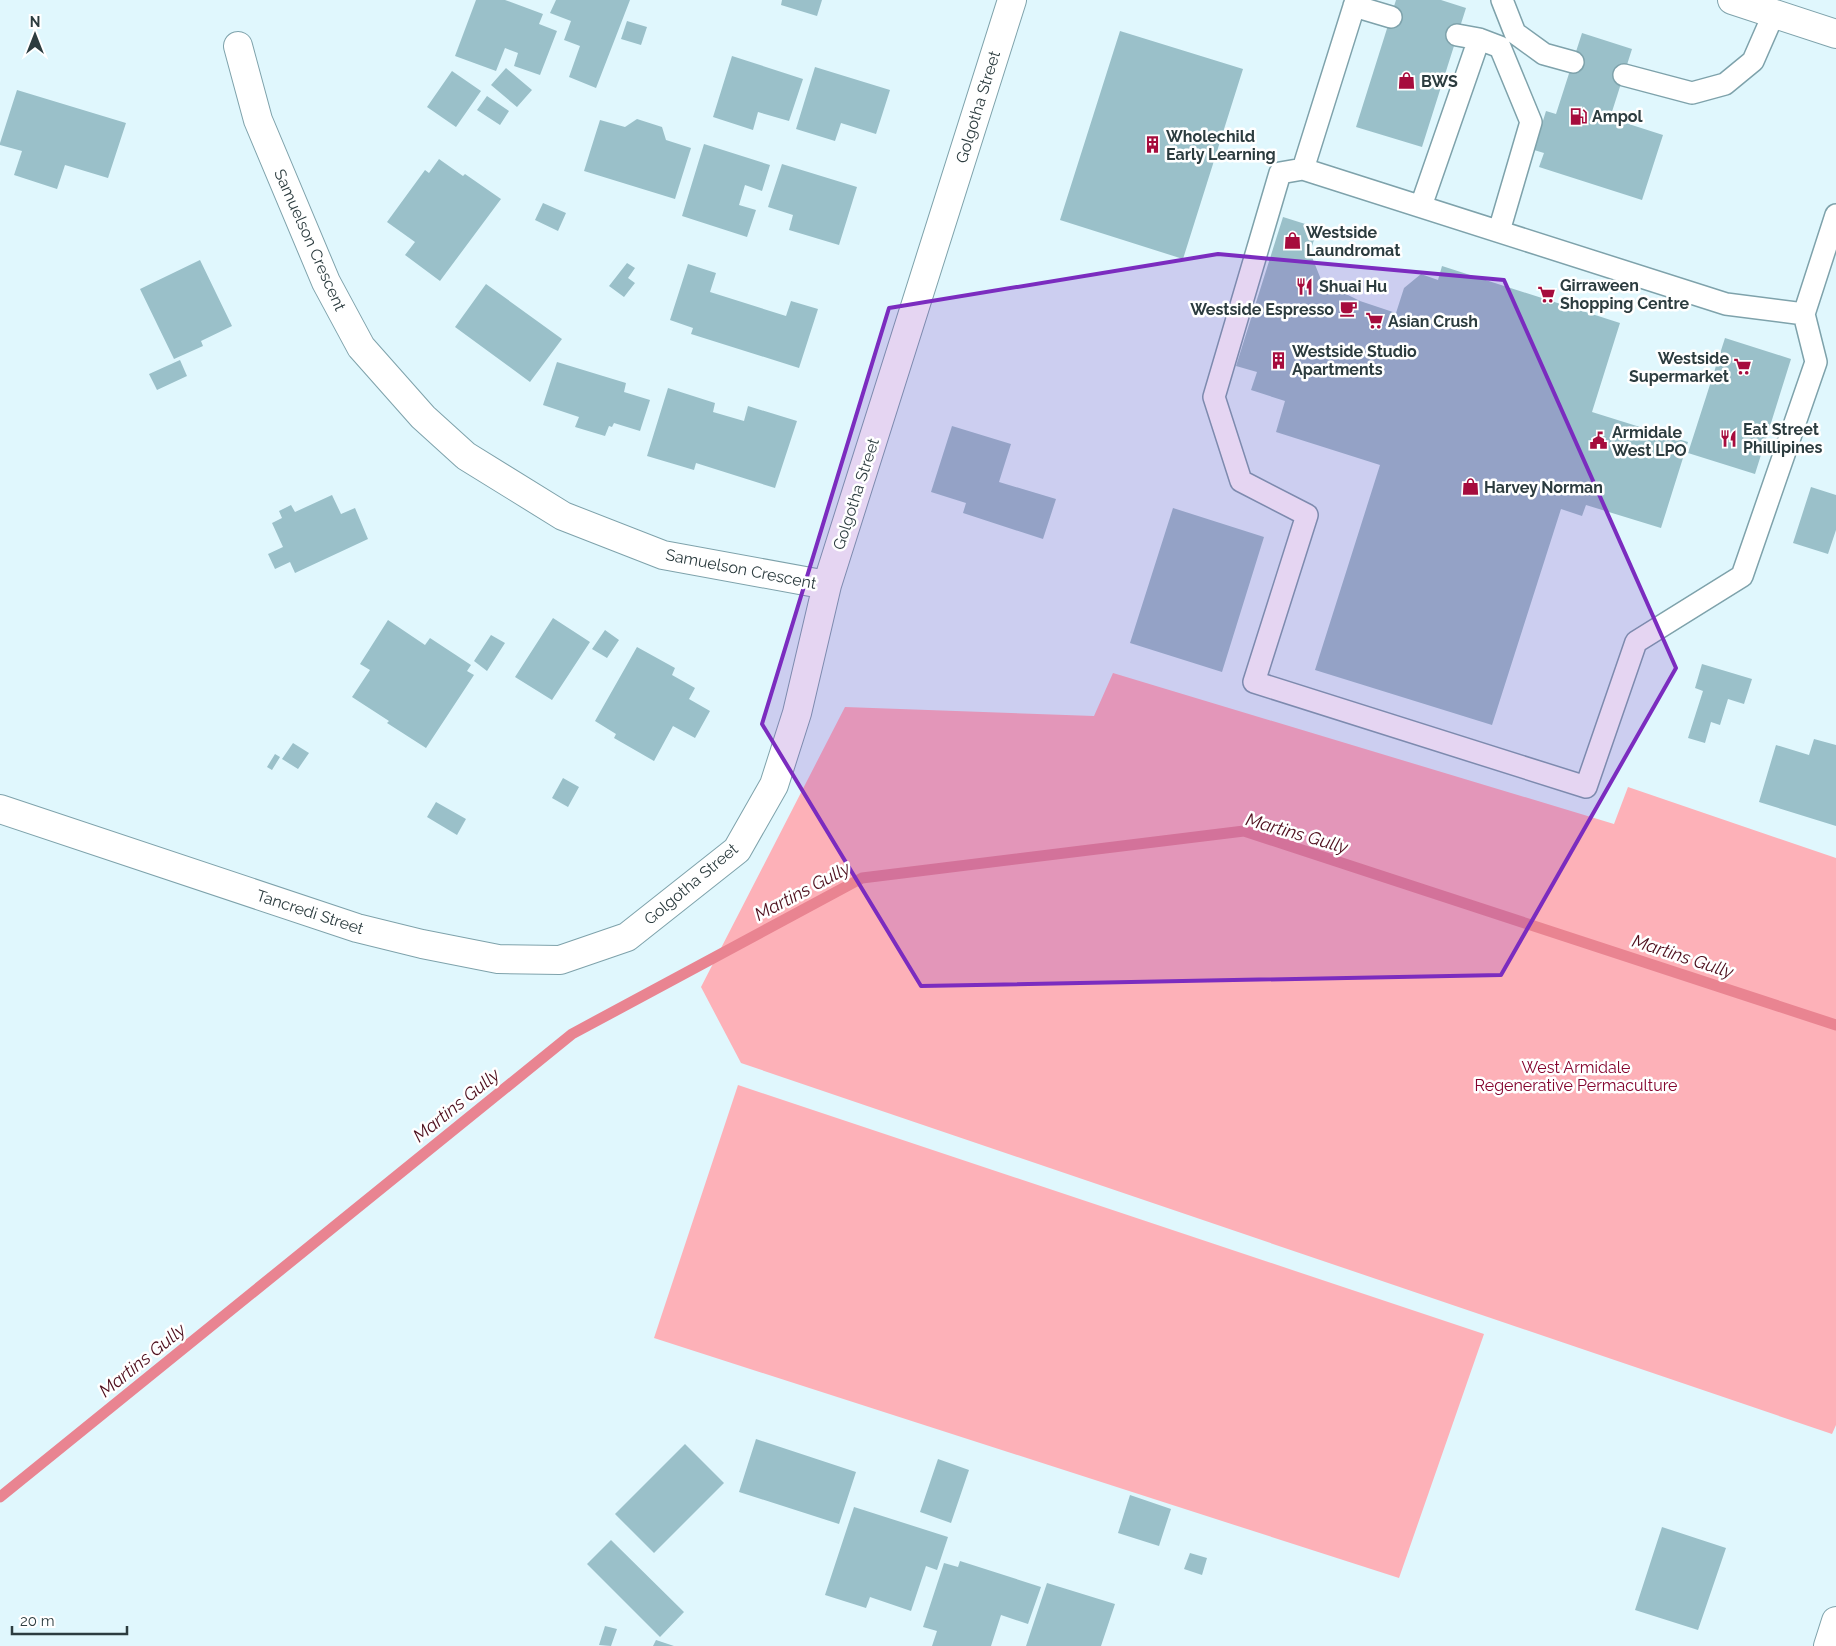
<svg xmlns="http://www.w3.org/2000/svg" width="1836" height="1646" font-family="Raleway,sans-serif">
<rect width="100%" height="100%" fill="#e0f7fd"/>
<path fill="#fdb1b8" d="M 1113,673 L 1614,824 L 1628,787 L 1836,858 L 1836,1425 L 1832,1434 L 741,1063 L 701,987 L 845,707 L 1094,716 Z
M 738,1085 L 1484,1334 L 1399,1578 L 654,1338 Z"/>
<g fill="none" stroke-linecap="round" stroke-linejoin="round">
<path stroke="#e98491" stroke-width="11" d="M 0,1497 L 572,1034 L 862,878 L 1244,831 L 1836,1025"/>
</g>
<path fill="#9ac0c9" d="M 476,0 L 505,0 L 543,14 L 539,24 L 557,31 L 540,75 L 514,66 L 518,53 L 505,48 L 496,71 L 455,56 Z
M 556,0 L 630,0 L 596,88 L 569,77 L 580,46 L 564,40 L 571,21 L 550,13 Z
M 782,0 L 822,0 L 817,16 L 781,5 Z
M 1396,0 L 1441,0 L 1466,8 L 1422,147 L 1356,127 Z
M 627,21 L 647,27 L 641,45 L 621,39 Z
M 1120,31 L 1243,69 L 1183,259 L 1060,220 Z
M 1582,33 L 1632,49 L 1610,118 L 1663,135 L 1642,200 L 1539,167 L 1544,153 L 1534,150 L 1546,111 L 1556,114 Z
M 732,56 L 803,79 L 789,121 L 758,112 L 753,130 L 713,117 Z
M 815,67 L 890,90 L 876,134 L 841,123 L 835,141 L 796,129 Z
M 506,68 L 532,90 L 517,107 L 491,85 Z
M 452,71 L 481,91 L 456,127 L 427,107 Z
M 17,90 L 126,123 L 108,178 L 65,165 L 57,189 L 14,175 L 22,151 L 0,145 L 0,143 Z
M 487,96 L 509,111 L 500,125 L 477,110 Z
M 637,119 L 662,127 L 666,140 L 691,148 L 675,199 L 584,171 L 600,120 L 625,127 Z
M 704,144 L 770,165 L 762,191 L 745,185 L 739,205 L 756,210 L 747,237 L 682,216 Z
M 439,159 L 463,176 L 465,174 L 501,199 L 440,281 L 405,255 L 415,242 L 387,222 L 425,170 L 429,173 Z
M 782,164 L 857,187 L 839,245 L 789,230 L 793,215 L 768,207 Z
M 543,203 L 566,213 L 558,231 L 535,220 Z
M 1283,217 L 1318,228 L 1310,252 L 1322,282 L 1360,301 L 1396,313 L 1404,288 L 1421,274 L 1438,280 L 1442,266 L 1620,323 L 1592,412 L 1688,442 L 1661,528 L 1586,505 L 1582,516 L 1561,509 L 1492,725 L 1315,670 L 1380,465 L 1276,432 L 1285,401 L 1251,390 L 1257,372 L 1236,366 Z
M 200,260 L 232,326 L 201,341 L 203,346 L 174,359 L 140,289 Z
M 627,263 L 635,268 L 628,278 L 635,283 L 624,297 L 609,286 Z
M 688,264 L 716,273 L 710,292 L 786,316 L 791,301 L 818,309 L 799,368 L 691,334 L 693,328 L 670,320 Z
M 486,284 L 562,339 L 530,382 L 455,327 Z
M 1725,338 L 1791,359 L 1755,474 L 1688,453 Z
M 180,360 L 187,376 L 157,390 L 149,374 Z
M 557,362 L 626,383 L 624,392 L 650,400 L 640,431 L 614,423 L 612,427 L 609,426 L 605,436 L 575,427 L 579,417 L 543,405 Z
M 668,388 L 715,403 L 713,412 L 744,421 L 748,406 L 797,421 L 775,488 L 696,463 L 694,470 L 647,456 Z
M 952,426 L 1011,444 L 999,482 L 1056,499 L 1043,539 L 963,513 L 966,503 L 931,492 Z
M 1811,487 L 1836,495 L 1836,530 L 1828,554 L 1793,543 Z
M 332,495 L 341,514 L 355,508 L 368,539 L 295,573 L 290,562 L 275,569 L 268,554 L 283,547 L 272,523 L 282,518 L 279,511 L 291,505 L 295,512 Z
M 1173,508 L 1264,537 L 1222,672 L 1130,643 Z
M 553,618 L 590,642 L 552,700 L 515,677 Z
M 388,620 L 425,645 L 430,638 L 471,665 L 467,671 L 474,675 L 426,748 L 387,723 L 389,721 L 352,697 L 370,670 L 360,664 Z
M 605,630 L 619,640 L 607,658 L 592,649 Z
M 491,635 L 505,643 L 487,671 L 474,661 Z
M 637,647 L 675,668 L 672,675 L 695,688 L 689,699 L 710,711 L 695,738 L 673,726 L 654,761 L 614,738 L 616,734 L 595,721 Z
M 1702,664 L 1752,679 L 1744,704 L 1728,699 L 1720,725 L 1711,722 L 1705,743 L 1688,738 L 1703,691 L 1695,688 Z
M 1814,739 L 1836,745 L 1836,826 L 1759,802 L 1776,745 L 1809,755 Z
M 293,743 L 309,753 L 298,769 L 282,759 Z
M 275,754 L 280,757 L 272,770 L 267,767 Z
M 563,778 L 579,787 L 568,807 L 552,798 Z
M 436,802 L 466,819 L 457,835 L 427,817 Z
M 756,1439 L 856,1472 L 839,1524 L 739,1492 Z
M 685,1444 L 724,1483 L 654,1553 L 615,1514 Z
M 938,1459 L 969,1470 L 951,1523 L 920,1512 Z
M 1130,1495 L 1171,1509 L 1159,1546 L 1118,1533 Z
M 854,1507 L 948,1537 L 937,1570 L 926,1566 L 911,1611 L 870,1597 L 866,1608 L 825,1595 Z
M 1662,1527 L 1726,1548 L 1698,1630 L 1635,1610 Z
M 611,1540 L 684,1612 L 660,1637 L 587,1564 Z
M 1190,1553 L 1207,1558 L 1202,1575 L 1184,1569 Z
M 960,1561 L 1041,1587 L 1028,1624 L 1001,1615 L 991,1646 L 932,1646 L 937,1631 L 923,1627 L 944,1563 L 958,1567 Z
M 1047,1583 L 1115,1604 L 1101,1646 L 1026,1646 Z
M 605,1626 L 617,1629 L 611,1646 L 599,1645 Z
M 656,1640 L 674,1646 L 653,1646 Z"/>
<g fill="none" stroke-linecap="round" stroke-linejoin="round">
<defs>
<path id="lane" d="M 1502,0 L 1515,33 L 1544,54 L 1573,62
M 1354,6 L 1391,17
M 1457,35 L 1479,39 L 1500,47 L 1531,122 L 1499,231
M 1624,75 L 1692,93 L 1725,84 L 1753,61 L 1774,13
M 1303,169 L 1356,0
M 1421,206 L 1479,39
M 1804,314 L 1726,304 L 1303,169 L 1280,173 L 1214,397 L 1241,481 L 1307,515 L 1254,682 L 1586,787 L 1636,642 L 1742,576 L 1816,362 L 1804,314 L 1836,215"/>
<path id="street" d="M 238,46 L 258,120 L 326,282 L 361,347 L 423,417 L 466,456 L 563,516 L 663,555 L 827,585
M 0,809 L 357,928 L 422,944 L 498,959 L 560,960 L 627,937 L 737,850 L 774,785 L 797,713 L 827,585 L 1012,0"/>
<path id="secondary" d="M 1732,0 L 1836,34
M 1828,1646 L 1836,1621"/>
</defs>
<use href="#lane" stroke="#7ea2ab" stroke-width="24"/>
<use href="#street" stroke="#7ea2ab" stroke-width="30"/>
<use href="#secondary" stroke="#7ea2ab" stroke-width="30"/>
<use href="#lane" stroke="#fff" stroke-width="21"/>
<use href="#street" stroke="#fff" stroke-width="28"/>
<use href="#secondary" stroke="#fff" stroke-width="28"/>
</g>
<path fill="#7b2cbf" fill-opacity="0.2" stroke="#7b2cbf" stroke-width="4" stroke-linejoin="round" d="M 1218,254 L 1504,280 L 1676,668 L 1501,975 L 921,986 L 762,724 L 889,308 Z"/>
<defs>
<symbol id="shop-bare" viewBox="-9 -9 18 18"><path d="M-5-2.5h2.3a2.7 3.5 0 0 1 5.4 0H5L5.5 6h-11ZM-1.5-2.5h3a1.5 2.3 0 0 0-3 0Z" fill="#a60c3d" stroke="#fff" stroke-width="2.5" paint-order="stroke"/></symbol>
<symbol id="fuel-bare" viewBox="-9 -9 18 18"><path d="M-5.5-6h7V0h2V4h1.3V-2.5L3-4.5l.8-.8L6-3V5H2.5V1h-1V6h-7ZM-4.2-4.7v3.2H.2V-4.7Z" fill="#a60c3d" stroke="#fff" stroke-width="2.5" paint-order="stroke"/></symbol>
<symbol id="building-bare" viewBox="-9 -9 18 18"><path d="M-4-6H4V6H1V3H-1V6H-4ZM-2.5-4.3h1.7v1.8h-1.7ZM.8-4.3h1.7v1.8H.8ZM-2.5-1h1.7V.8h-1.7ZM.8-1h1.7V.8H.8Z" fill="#a60c3d" stroke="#fff" stroke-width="2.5" paint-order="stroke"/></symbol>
<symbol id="restaurant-bare" viewBox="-9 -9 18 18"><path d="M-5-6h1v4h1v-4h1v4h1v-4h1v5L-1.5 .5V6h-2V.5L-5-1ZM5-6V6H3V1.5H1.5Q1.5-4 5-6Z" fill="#a60c3d" stroke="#fff" stroke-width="2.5" paint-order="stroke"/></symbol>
<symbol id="supermarket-bare" viewBox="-9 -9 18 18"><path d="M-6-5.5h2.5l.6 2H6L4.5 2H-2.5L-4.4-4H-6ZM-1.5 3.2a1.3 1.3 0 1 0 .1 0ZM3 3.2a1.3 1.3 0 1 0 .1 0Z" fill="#a60c3d" stroke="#fff" stroke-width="2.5" paint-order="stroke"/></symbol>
<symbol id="cafe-bare" viewBox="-9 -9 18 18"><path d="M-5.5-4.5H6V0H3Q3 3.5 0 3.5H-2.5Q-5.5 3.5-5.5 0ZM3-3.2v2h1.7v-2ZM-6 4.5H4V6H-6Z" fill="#a60c3d" stroke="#fff" stroke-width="2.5" paint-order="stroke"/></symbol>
<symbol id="civic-bare" viewBox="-9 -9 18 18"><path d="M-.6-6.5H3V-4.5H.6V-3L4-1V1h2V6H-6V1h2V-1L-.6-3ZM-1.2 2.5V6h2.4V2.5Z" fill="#a60c3d" stroke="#fff" stroke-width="2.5" paint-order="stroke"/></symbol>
</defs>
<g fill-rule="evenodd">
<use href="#shop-bare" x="1394" y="68" width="25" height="25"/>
<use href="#fuel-bare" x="1566" y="104" width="25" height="25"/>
<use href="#building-bare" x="1140" y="132" width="25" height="25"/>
<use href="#shop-bare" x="1280" y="228" width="25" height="25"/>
<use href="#restaurant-bare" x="1292" y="274" width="25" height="25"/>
<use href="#supermarket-bare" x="1534" y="282" width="25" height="25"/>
<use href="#cafe-bare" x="1336" y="296" width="25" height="25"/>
<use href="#supermarket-bare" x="1362" y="308" width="25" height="25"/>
<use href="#building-bare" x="1266" y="348" width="25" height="25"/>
<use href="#supermarket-bare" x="1730" y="354" width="25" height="25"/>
<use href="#restaurant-bare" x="1716" y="426" width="25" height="25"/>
<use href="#civic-bare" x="1586" y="428" width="25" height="25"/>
<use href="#shop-bare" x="1458" y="474" width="25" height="25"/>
</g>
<g text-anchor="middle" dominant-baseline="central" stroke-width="5" stroke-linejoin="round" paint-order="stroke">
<g font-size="16" font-weight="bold" fill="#2c3c3f" stroke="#fff" text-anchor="start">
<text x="1421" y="81">BWS</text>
<text x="1592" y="116">Ampol</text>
<text x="1166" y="136">Wholechild<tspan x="1166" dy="18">Early Learning</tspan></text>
<text x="1306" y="232">Westside<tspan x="1306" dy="18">Laundromat</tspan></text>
<text x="1560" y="285">Girraween<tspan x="1560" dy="18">Shopping Centre</tspan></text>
<text x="1319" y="286">Shuai Hu</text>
<text x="1334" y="309" text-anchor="end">Westside Espresso</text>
<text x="1388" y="321">Asian Crush</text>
<text x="1292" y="351">Westside Studio<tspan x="1292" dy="18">Apartments</tspan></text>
<text x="1729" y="358" text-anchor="end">Westside<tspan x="1729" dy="18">Supermarket</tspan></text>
<text x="1743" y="429">Eat Street<tspan x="1743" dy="18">Phillipines</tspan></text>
<text x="1612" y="432">Armidale<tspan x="1612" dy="18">West LPO</tspan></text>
<text x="1484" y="487">Harvey Norman</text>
</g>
<g font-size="16" fill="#2c3c3f" stroke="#fff">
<text transform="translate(978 107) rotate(-73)">Golgotha Street</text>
<text transform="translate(310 240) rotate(66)">Samuelson Crescent</text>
<text transform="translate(856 494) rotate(-72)">Golgotha Street</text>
<text transform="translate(741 569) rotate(11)">Samuelson Crescent</text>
<text transform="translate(691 884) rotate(-40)">Golgotha Street</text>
<text transform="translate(310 912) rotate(18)">Tancredi Street</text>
</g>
<g font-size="16" fill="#83032d" stroke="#fff">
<text x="1576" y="1067">West Armidale<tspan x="1576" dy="18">Regenerative Permaculture</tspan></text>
</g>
<g font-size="18" font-style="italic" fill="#4e0f1d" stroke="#fff">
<text transform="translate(1297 833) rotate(16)">Martins Gully</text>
<text transform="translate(802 891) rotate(-28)">Martins Gully</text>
<text transform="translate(1683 956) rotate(18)">Martins Gully</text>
<text transform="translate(456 1105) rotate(-39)">Martins Gully</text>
<text transform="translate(142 1360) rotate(-39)">Martins Gully</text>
</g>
</g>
<g transform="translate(35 35)" stroke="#ffffff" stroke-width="4" paint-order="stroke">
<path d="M0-4L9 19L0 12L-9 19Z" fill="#2c3c3f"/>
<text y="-8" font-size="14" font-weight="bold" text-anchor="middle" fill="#2c3c3f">N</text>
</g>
<path d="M12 1626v8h115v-8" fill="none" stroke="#2c3c3f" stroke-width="2.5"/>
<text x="20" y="1626" font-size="15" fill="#2c3c3f" stroke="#ffffff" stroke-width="4" paint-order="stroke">20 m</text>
</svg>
